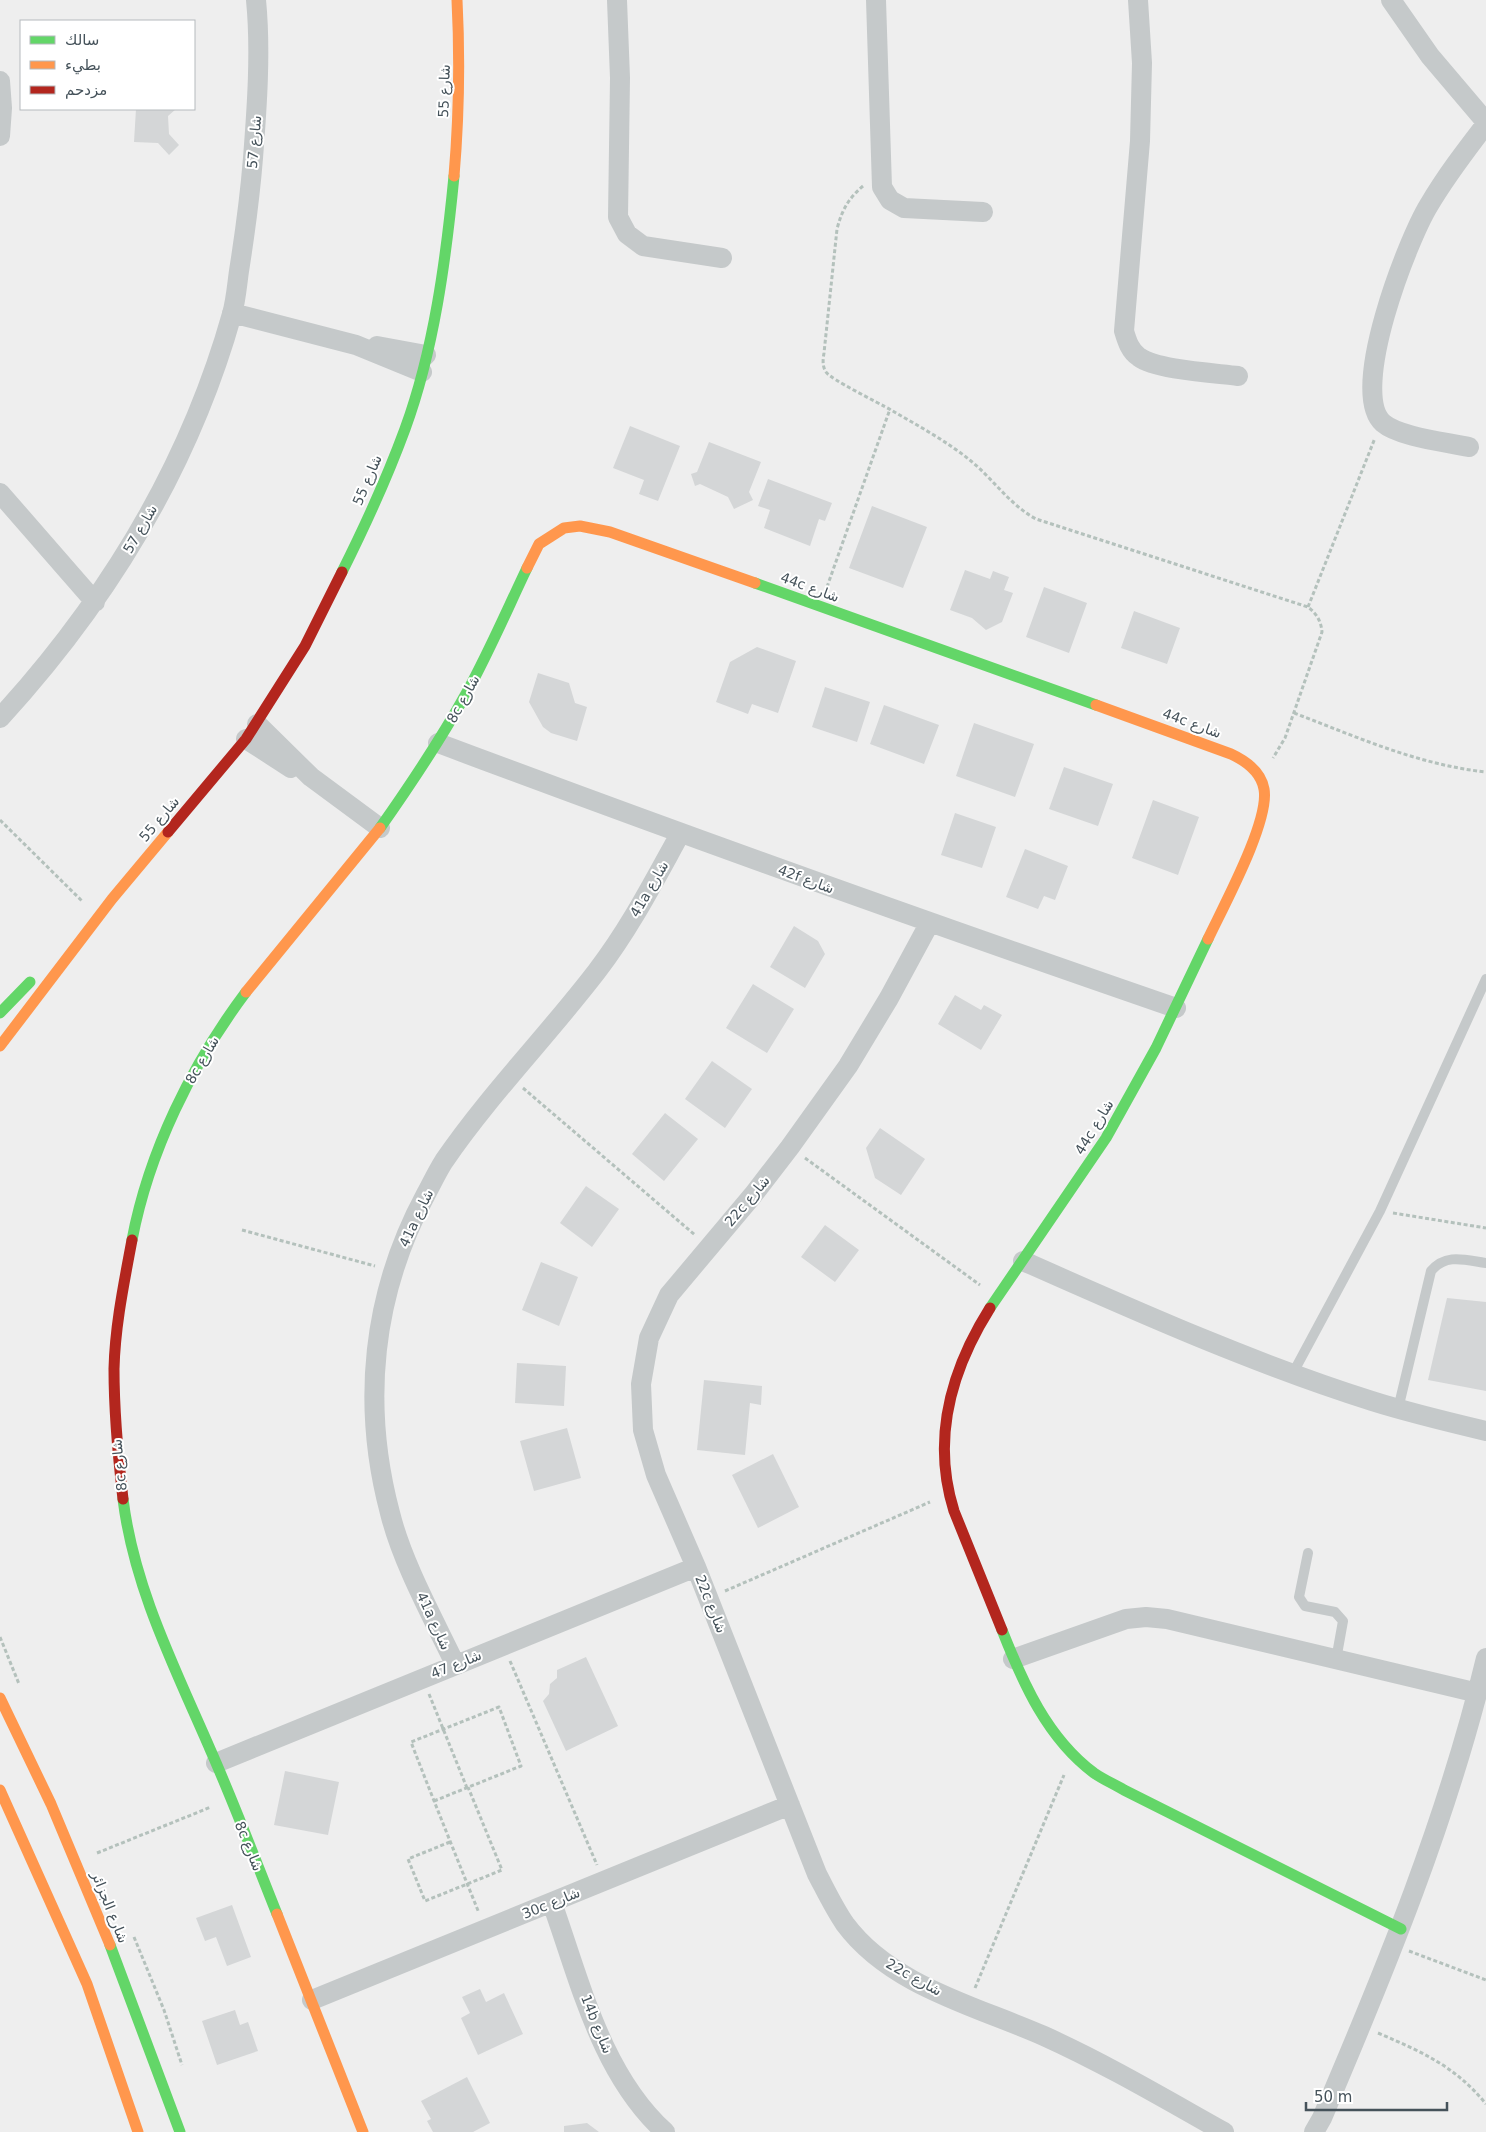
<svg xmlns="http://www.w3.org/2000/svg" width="1486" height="2132" font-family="'DejaVu Sans',Vazirmatn,sans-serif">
<rect width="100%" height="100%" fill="#eee"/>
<path fill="#d4d6d7" d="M 136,109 L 176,109 L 168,116 L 169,134 L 179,145 L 169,155 L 158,143 L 134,142 Z
M 630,426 L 680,446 L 658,501 L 639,494 L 644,480 L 613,468 Z
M 709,442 L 761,462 L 749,492 L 753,500 L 734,509 L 728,497 L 700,484 L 695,486 L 691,474 L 697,472 Z
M 768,479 L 832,503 L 825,521 L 819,519 L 810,546 L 764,528 L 770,510 L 758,506 Z
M 872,506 L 927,527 L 903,588 L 849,568 Z
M 965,570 L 990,579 L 993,571 L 1009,577 L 1004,590 L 1013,593 L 1002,622 L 986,630 L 972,618 L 950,610 Z
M 1044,587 L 1087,603 L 1069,653 L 1026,637 Z
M 1134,611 L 1180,628 L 1167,664 L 1121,648 Z
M 757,647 L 796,661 L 778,713 L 752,704 L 748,714 L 716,702 L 730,662 Z
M 538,673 L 569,683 L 575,703 L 587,707 L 577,741 L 551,733 L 543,727 L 529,702 Z
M 825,687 L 870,702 L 857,742 L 812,727 Z
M 884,705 L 939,725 L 924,764 L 870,744 Z
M 974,723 L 1034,744 L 1015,797 L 956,776 Z
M 1064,767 L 1113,784 L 1098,826 L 1049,809 Z
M 1153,800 L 1199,817 L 1178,875 L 1132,858 Z
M 955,813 L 996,827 L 982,868 L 941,855 Z
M 1025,849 L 1068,866 L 1055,900 L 1044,896 L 1038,909 L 1006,897 Z
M 794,926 L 818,941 L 825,954 L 805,988 L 770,967 Z
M 753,984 L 794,1009 L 767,1053 L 726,1028 Z
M 955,995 L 981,1010 L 984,1005 L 1002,1015 L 981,1050 L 938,1024 Z
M 712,1061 L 752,1089 L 725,1128 L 685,1099 Z
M 665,1113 L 698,1139 L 664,1181 L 632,1154 Z
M 880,1128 L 925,1159 L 901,1195 L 875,1178 L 866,1148 Z
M 586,1186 L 619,1209 L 592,1247 L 560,1223 Z
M 825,1225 L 859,1250 L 835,1282 L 801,1257 Z
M 541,1262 L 578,1277 L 559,1326 L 522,1310 Z
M 1447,1298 L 1486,1302 L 1486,1391 L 1428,1380 Z
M 517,1363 L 566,1366 L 564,1406 L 515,1403 Z
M 704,1380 L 762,1386 L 761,1405 L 750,1403 L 745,1455 L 697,1450 Z
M 567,1428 L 581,1478 L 534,1491 L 520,1441 Z
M 773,1454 L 799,1507 L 758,1528 L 732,1475 Z
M 586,1657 L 618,1726 L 566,1751 L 543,1701 L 549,1694 L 550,1684 L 557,1678 L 557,1670 Z
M 285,1771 L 339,1782 L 328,1835 L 274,1825 Z
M 232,1905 L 251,1957 L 227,1966 L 216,1937 L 205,1941 L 196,1918 Z
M 480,1989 L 486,2002 L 504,1993 L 523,2034 L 478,2055 L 461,2018 L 470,2013 L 462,1997 Z
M 235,2010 L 240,2025 L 248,2022 L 258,2051 L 217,2065 L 202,2021 Z
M 467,2077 L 490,2123 L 473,2132 L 433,2132 L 427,2121 L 431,2119 L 421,2101 Z
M 587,2123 L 599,2132 L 564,2132 L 564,2126 Z"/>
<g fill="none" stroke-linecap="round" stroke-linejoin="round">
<path stroke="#b4c1bc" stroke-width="3" stroke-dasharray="4 2.5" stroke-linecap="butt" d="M 863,186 C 848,199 842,210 837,229 L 824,353 C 823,359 822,366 826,372 C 830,379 879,403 891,410 C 917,425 948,442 971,461 C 994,480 1010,505 1036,519 L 1308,607 C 1317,614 1321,621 1322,632 L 1285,738 L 1273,758
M 827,587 L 890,409
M 1308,607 L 1375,438
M 1294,713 C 1357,737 1419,765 1486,772
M 0,820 L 83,902
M 523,1088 L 695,1235
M 805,1158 L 980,1285
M 1393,1213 L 1486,1228
M 242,1230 L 375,1266
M 725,1591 L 930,1502
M 0,1637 L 19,1684
M 510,1661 L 597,1865
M 429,1694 L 467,1788
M 434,1801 L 521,1766 L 499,1707 L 411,1742 C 433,1799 456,1856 479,1913
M 450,1842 L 408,1859 L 425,1901 L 502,1870 L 468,1787
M 97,1853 L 211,1807
M 134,1937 L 164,2010 L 182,2065
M 1409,1951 L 1486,1980
M 975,1988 L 1064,1775
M 1378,2033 C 1422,2052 1455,2066 1486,2104"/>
<path stroke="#c5c9ca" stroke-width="10" d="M 1293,1373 L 1380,1211 L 1486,979
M 1398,1409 L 1431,1271 C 1446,1253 1465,1260 1486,1263
M 1308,1553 L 1299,1597 L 1305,1606 L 1335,1612 L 1343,1621 L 1336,1660"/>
<path stroke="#c5c9ca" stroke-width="20" d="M 617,0 L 620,78 L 618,217 L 627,234 L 643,246 L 722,258
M 876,0 L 882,187 L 890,200 L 904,208 L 983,212
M 1138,0 L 1142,63 L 1140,141 L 1124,331 C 1127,341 1130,351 1139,357 C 1156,370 1215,373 1238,376
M 1391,0 L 1430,56 L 1486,122
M 0,81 L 2,108 L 0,136
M 232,313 L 356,345 L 422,372
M 377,346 L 426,355
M 1469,447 C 1447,442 1399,437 1383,423 C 1348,392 1408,239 1429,205 C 1446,176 1466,150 1486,124
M 0,493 L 95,602
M 0,718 C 106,602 189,467 232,314 C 236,300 237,285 239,271 C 245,233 250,196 253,158 C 257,107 261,50 256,0
M 257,724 L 311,777 L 380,828
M 246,739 L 291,768
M 438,743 C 683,835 929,923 1176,1008
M 929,924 L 889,998 L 848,1066 L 790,1147 L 753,1195 L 669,1295 L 649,1338 L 641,1384 L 643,1430 L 656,1475 L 696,1567 L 817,1874 C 826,1891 834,1908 845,1924 C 891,1986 976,2006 1044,2036 C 1106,2064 1165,2099 1224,2132
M 1023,1261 C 1138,1312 1252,1363 1372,1401 C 1410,1413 1448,1422 1486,1431
M 1013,1659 L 1126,1619 L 1146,1617 L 1167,1619 L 1478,1693
M 455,1664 C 433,1618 402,1562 390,1513 C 361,1404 372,1294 426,1194 C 432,1183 437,1172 444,1161 C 490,1094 548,1035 597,971 C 630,928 654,881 680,834
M 216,1763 L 696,1567
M 552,1903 C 580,1981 601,2074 665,2132
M 312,2000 L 790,1805
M 1314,2132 L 1322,2118 C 1386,1968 1448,1817 1486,1658"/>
<path stroke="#63d668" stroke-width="11" d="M 342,572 C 365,526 387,478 405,429 C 434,350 446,259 454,176
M 755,583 L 1096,705
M 380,828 C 411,784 441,739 467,692 C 489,652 507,610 527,568
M 0,1013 L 30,982
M 132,1240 C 149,1151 192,1064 246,992
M 990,1308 L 1106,1138 L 1156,1048 L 1208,939
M 123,1499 C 134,1588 175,1668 210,1749 C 234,1803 255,1859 277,1914
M 1002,1630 C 1023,1683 1047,1738 1094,1773 C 1104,1780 1114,1784 1124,1790 L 1401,1929
M 110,1945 L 180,2132"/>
<path stroke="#ff974d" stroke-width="11" d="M 454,176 C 459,117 460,59 457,0
M 527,568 L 539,544 L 564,528 L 580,526 L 610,532 L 755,583
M 1096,705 L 1231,754 C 1246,761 1261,772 1264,789 C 1270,821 1223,907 1208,939
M 246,992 L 380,828
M 0,1046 L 112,899 L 168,832
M 0,1698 L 51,1804 L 110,1945
M 0,1790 L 87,1984 L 138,2132
M 277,1914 L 363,2132"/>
<path stroke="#b3261e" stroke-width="11" d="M 168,832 L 246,739 L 305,646 L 342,572
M 990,1308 C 951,1370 931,1438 954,1511 L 1002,1630
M 123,1499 C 118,1456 114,1413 114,1369 C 115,1326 124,1283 132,1240"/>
</g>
<g text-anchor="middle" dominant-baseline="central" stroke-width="4" stroke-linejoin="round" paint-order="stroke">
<g font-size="14" fill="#45525a" stroke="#fff">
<text transform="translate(444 91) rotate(-88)">شارع 55</text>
<text transform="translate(254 142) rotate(-85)">شارع 57</text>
<text transform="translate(367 480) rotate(-67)">شارع 55</text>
<text transform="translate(140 529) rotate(-60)">شارع 57</text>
<text transform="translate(810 587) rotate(20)">44c شارع</text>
<text transform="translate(463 699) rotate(-61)">8c شارع</text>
<text transform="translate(1192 723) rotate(20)">44c شارع</text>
<text transform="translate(159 819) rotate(-50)">شارع 55</text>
<text transform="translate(806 879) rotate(20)">42f شارع</text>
<text transform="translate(649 889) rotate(-60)">41a شارع</text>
<text transform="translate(202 1060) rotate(-60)">8c شارع</text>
<text transform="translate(1094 1127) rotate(-59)">44c شارع</text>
<text transform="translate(747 1201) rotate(-50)">22c شارع</text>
<text transform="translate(416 1218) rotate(-65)">41a شارع</text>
<text transform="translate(119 1465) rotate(-96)">8c شارع</text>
<text transform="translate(711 1604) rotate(68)">22c شارع</text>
<text transform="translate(434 1621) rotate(65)">41a شارع</text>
<text transform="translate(456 1664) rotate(-22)">شارع 47</text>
<text transform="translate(249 1846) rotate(68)">8c شارع</text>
<text transform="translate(551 1903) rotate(-22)">30c شارع</text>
<text transform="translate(110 1907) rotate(68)">شارع الجزائر</text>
<text transform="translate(914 1977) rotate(29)">22c شارع</text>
<text transform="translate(597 2024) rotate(68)">14b شارع</text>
</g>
</g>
<rect x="20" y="20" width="175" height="90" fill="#ffffff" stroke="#b5babd"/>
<rect x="30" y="36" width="25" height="8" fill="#63d668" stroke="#b5babd"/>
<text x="65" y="45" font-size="15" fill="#45525a">سالك</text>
<rect x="30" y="61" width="25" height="8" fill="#ff974d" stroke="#b5babd"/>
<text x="65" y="70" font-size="15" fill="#45525a">بطيء</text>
<rect x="30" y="86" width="25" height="8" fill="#b3261e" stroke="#b5babd"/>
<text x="65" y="95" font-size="15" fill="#45525a">مزدحم</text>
<path d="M1306 2102v8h141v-8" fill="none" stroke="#45525a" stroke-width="2.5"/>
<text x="1314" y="2102" font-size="15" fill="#45525a" stroke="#ffffff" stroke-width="4" paint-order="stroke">50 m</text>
</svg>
